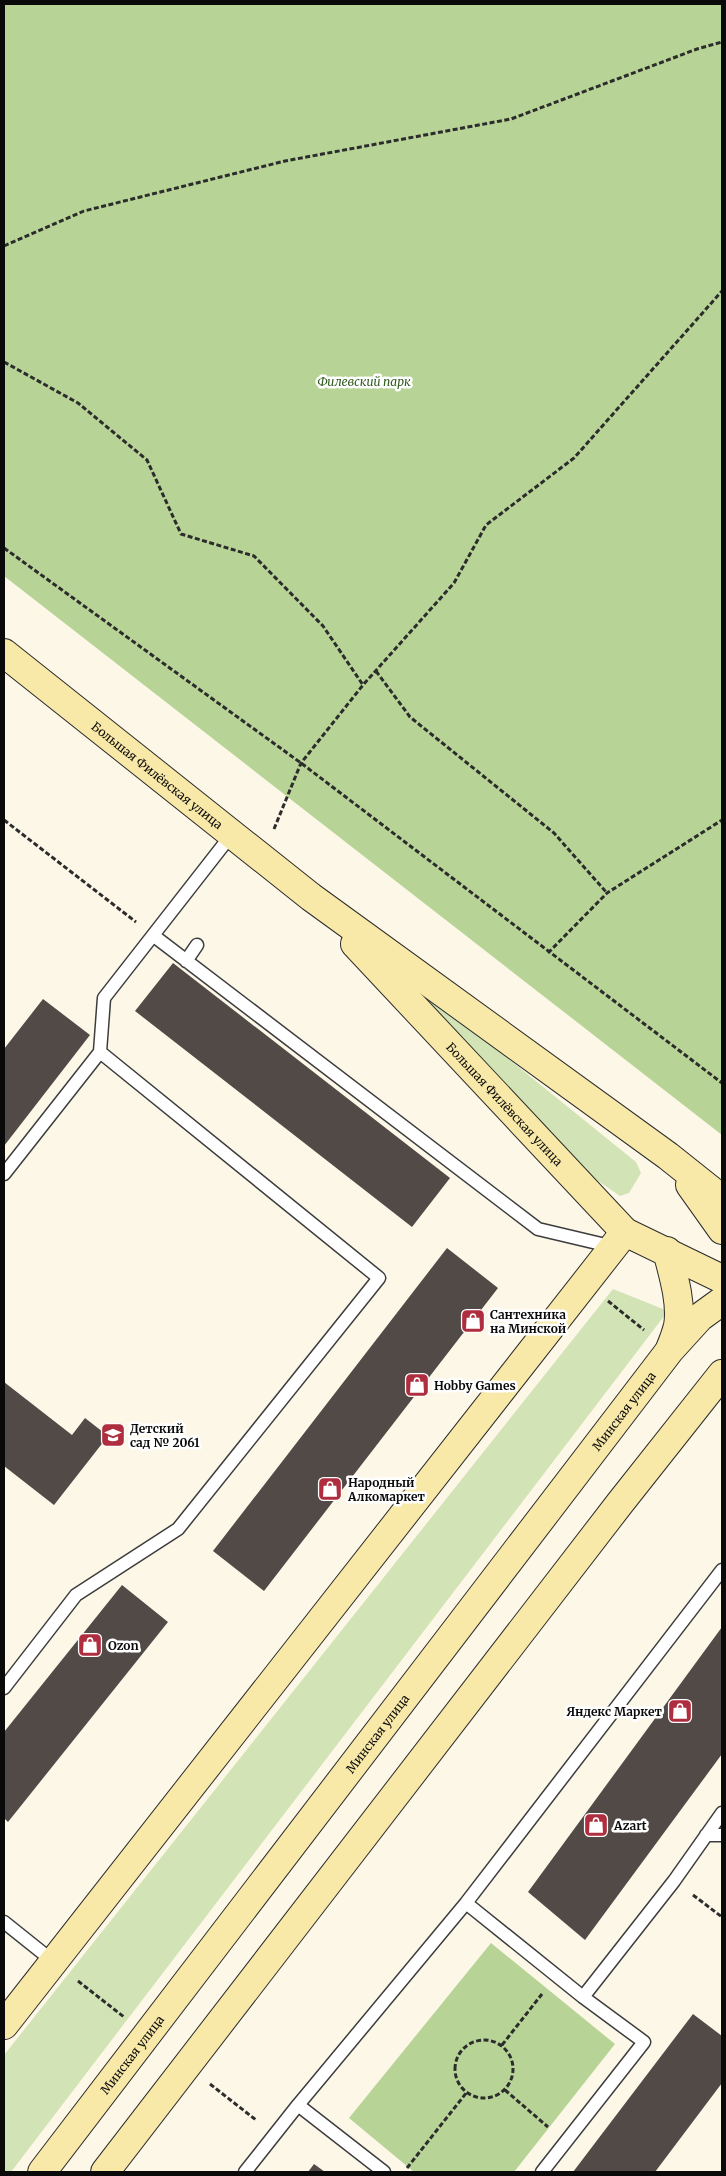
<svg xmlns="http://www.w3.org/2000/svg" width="726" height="2176" font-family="Merriweather,serif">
<rect width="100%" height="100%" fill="#fdf7e8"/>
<path fill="#d2e4b5" d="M 423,994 L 432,997 L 636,1162 L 641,1173 L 629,1193 L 620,1196 L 585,1172 L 421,999 Z
M 613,1289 L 668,1311 L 11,2172 L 4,2172 L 4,2055 Z"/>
<path fill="#b7d496" d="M 4,4 L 722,4 L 722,1135 L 4,576 Z
M 491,1943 L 615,2044 L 514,2172 L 414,2172 L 349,2118 Z"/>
<path fill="#514a47" d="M 173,963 L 450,1178 L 412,1227 L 135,1011 Z
M 43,999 L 90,1035 L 4,1146 L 4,1049 Z
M 447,1248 L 498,1288 L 264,1591 L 213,1551 Z
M 4,1382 L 72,1435 L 85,1418 L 108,1436 L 54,1505 L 4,1466 Z
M 122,1585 L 168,1622 L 8,1822 L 4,1818 L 4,1732 Z
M 722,1627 L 722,1754 L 585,1940 L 528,1892 Z
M 693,2014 L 722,2036 L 722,2083 L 655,2172 L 573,2172 Z
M 314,2164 L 325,2172 L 308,2172 Z"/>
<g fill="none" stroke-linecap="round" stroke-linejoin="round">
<defs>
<path id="lane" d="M 154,936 L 538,1229 L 614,1247
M 186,961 L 197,945
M 100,1052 L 104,998 L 232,834
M 4,1174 L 100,1052 L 379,1278 L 178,1529 L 76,1595 L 4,1688
M 706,1835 L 722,1835
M 466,1903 L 583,1997 L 644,2042 L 542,2172
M 4,1922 L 54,1962
M 583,1997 L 674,1881 L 722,1813
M 298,2105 L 384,2172
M 245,2172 L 298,2105 L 466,1903 L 722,1570"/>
<g id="secondary">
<path id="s1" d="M 4,653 L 311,897 L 668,1156 L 722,1199"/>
<path id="s2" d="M 355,944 L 625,1232 L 722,1279"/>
<path d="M 690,1185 L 722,1230"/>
<path d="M 667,1251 C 673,1274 682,1303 678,1326 C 676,1334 673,1342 670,1349"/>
<path d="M 4,2025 L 625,1232"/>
<path id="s3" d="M 42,2172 L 670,1350 L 700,1317 L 722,1301"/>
<path d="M 105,2172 L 620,1503 L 722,1374"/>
</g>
</defs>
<use href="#lane" stroke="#3d3d3d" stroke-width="15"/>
<use href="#secondary" stroke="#2c2c2c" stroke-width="30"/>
<path stroke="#2c2c2c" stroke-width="3" stroke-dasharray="5 2.5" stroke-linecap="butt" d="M 4,246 L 84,211 L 285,161 L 511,119 L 697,49 L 722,42
M 4,362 L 78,403 L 147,460 L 181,534 L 254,556 L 323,626 L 363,685
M 4,548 L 301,763 L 722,1083
M 376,671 L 410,717 L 554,833 L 607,893
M 4,820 L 136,922
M 274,829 L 301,763 L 363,685 L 454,583 L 486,525 L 574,458 L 722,291
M 548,953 L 607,893 L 722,820
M 608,1301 L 644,1330
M 693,1895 L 722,1917
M 78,1981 L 124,2017
M455 2069a29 29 0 1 1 58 0a29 29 0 1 1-58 0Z
M 502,2045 L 542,1994
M 210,2084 L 256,2120
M 505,2090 L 548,2127
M 407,2168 L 467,2092"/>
<use href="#lane" stroke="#fff" stroke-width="12"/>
<use href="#secondary" stroke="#f9e9a8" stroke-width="28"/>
</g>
<defs>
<symbol id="shop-square" viewBox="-11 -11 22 22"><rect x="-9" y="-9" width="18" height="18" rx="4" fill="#ae2d3e" stroke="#fff"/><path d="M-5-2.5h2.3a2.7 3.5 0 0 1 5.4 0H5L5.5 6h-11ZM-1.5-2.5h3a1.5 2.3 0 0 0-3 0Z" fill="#fff"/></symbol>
<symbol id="school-square" viewBox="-11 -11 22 22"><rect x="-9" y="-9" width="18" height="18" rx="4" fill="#ae2d3e" stroke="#fff"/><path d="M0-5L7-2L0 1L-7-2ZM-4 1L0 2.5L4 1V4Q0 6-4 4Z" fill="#fff"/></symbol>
</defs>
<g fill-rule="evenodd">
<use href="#shop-square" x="459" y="1307" width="28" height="28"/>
<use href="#shop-square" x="403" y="1371" width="28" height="28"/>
<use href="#school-square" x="99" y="1421" width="28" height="28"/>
<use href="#shop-square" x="316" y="1475" width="28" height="28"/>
<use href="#shop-square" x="76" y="1631" width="28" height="28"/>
<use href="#shop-square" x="666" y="1697" width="28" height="28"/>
<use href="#shop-square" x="582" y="1811" width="28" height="28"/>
</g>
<g text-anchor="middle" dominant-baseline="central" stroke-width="5" stroke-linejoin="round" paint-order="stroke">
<g font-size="12" font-style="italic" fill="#325b20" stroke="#fff">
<text x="364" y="381">Филевский парк</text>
</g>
<g font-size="12" fill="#0a0a0a" stroke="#fff">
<text stroke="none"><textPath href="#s1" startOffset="196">Большая Филёвская улица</textPath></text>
<text stroke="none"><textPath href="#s2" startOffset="219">Большая Филёвская улица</textPath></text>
<text stroke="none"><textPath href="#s3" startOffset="958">Минская улица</textPath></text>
<text stroke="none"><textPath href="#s3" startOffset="552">Минская улица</textPath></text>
<text stroke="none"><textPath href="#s3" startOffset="148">Минская улица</textPath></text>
</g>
<g font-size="12" font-weight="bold" fill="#0a0a0a" stroke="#fff" text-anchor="start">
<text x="490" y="1314">Сантехника<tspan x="490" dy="14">на Минской</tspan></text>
<text x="434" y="1385">Hobby Games</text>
<text x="130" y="1428">Детский<tspan x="130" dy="14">сад № 2061</tspan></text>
<text x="348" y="1482">Народный<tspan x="348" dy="14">Алкомаркет</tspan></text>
<text x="108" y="1645">Ozon</text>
<text x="662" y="1711" text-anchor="end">Яндекс Маркет</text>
<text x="614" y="1825">Azart</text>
</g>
</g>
<rect width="726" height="2176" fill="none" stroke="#0a0a0a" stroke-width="10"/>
</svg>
